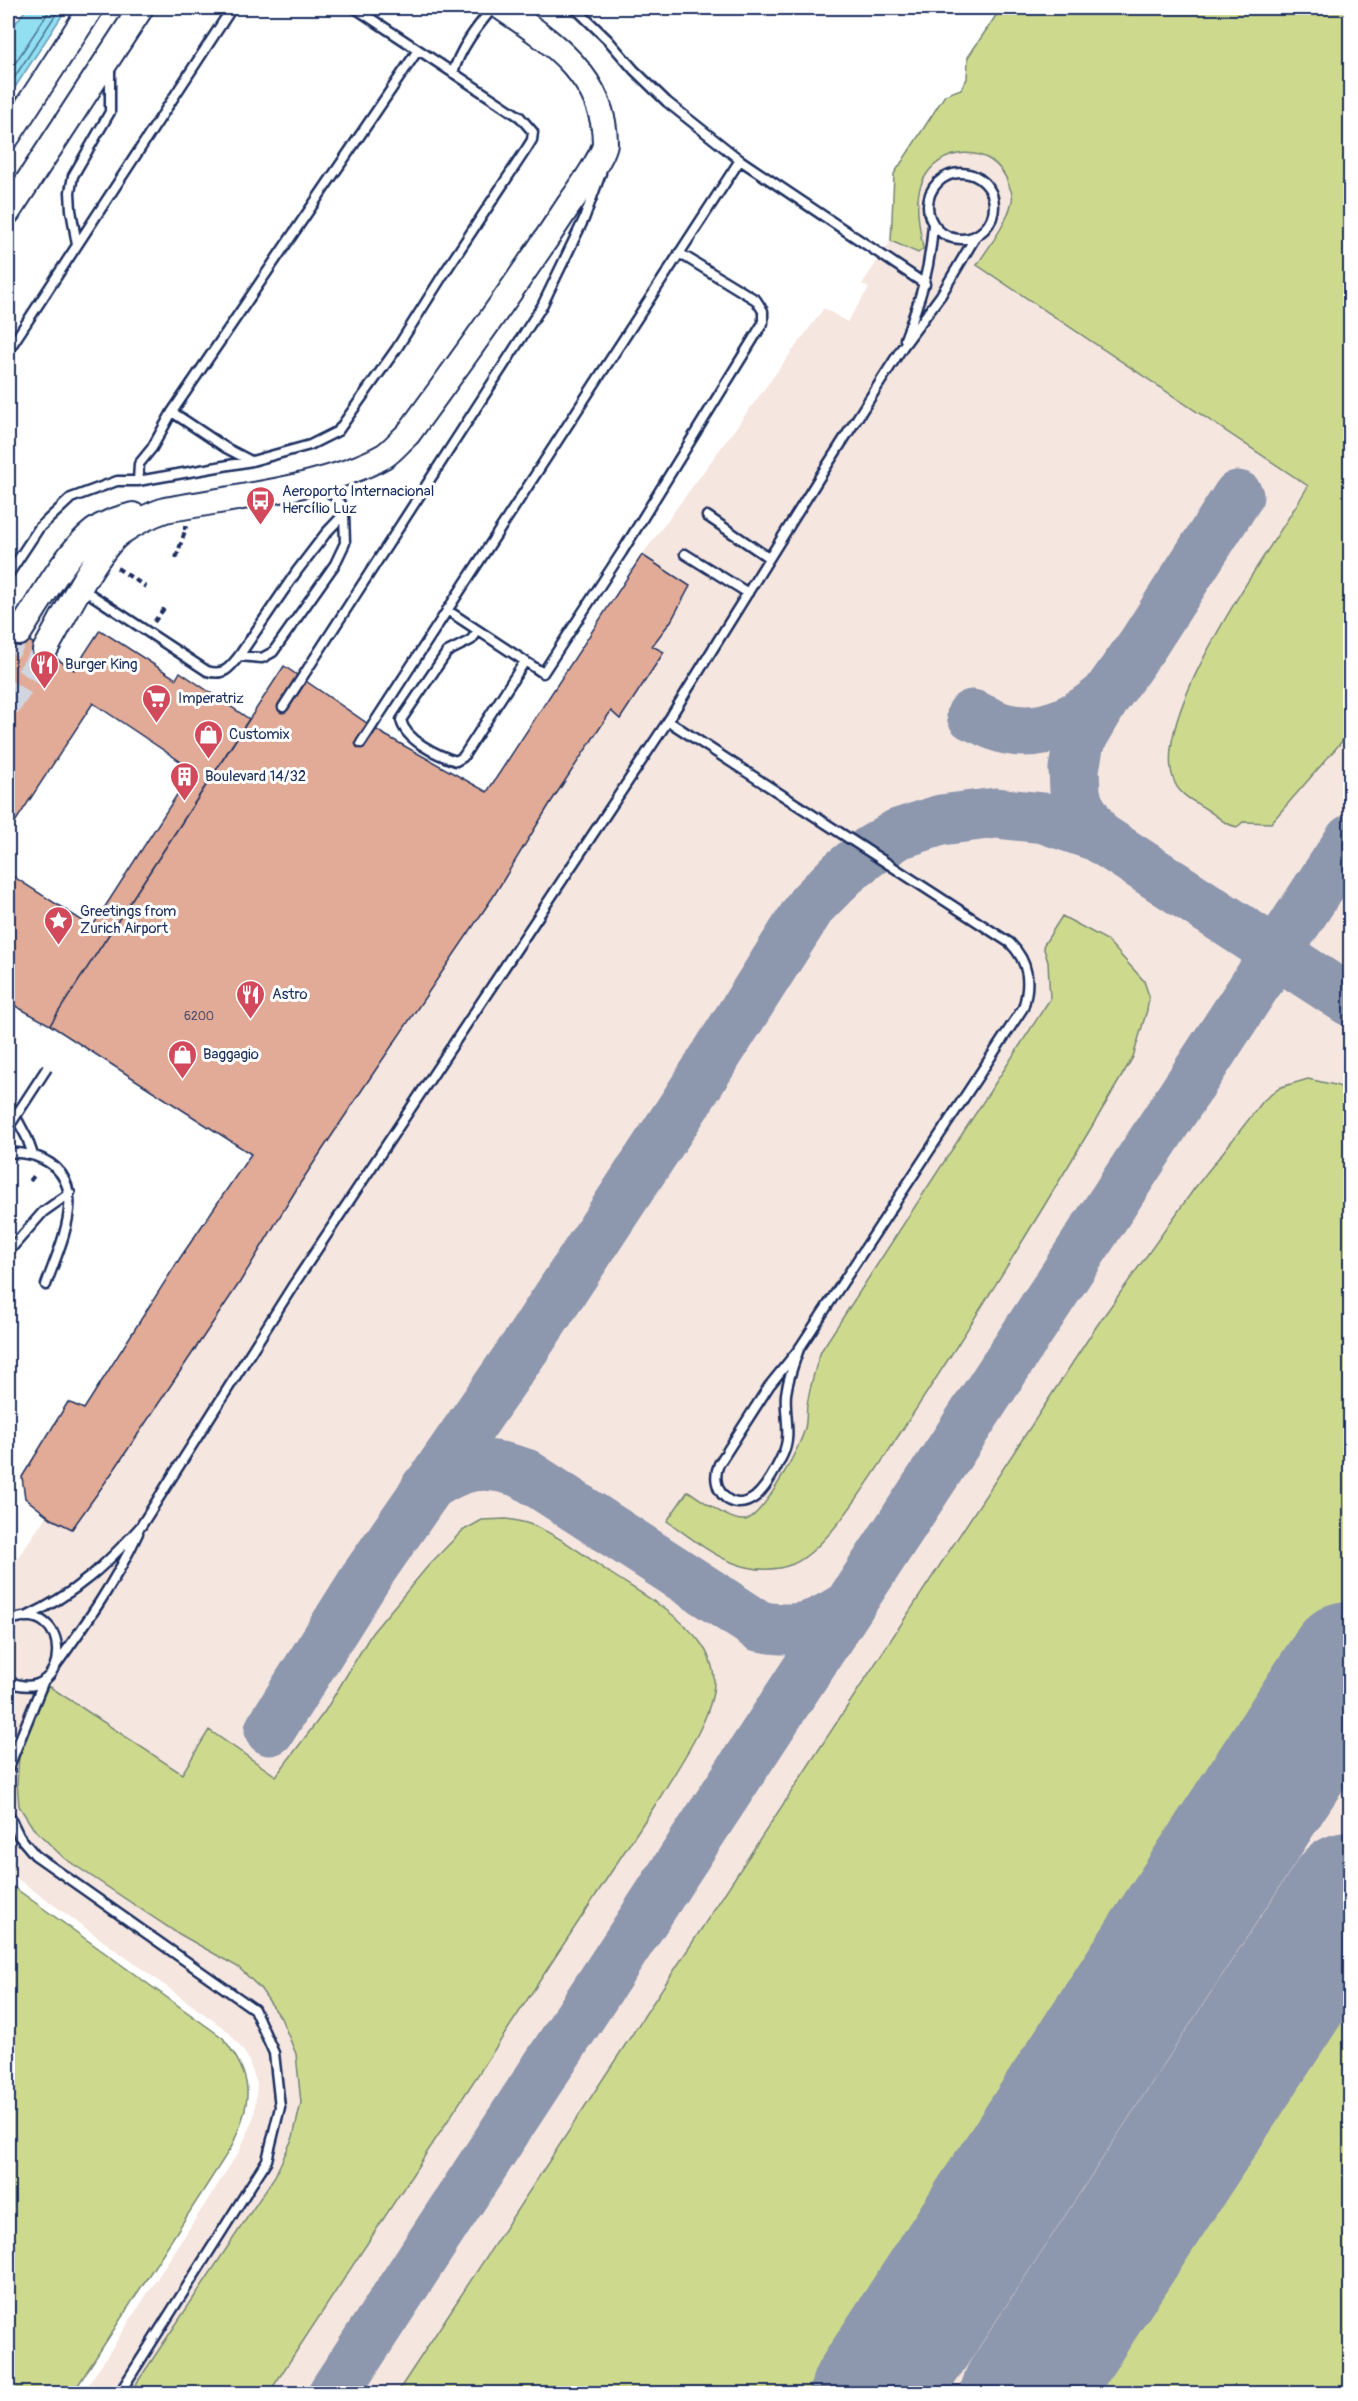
<svg xmlns="http://www.w3.org/2000/svg" width="1358" height="2401" font-family="Pangolin,sans-serif">
<rect width="100%" height="100%" fill="#fff"/>
<filter id="ink" filterUnits="userSpaceOnUse"><feTurbulence type="fractalNoise" baseFrequency=".0167" numOctaves="2"/><feDisplacementMap in="SourceGraphic" scale="12" xChannelSelector="R" yChannelSelector="G"/><feConvolveMatrix kernelMatrix="1 2 1 2 8 2 1 2 1" color-interpolation-filters="sRGB"/></filter>
<g filter="url(#ink)">
<path fill="#f6e6e0" d="M 1001,8 L 1350,8 L 1350,2393 L 83,2393 L 240,2150 L 254,2116 L 257,2084 L 247,2056 L 229,2032 L 8,1872 L 8,1572 L 47,1515 L 25,1498 L 22,1477 L 68,1402 L 84,1409 L 180,1258 L 251,1154 L 50,1025 L 284,666 L 383,734 L 487,792 L 642,555 L 824,308 L 847,322 L 869,288 L 862,284 L 891,241 L 894,174 L 945,95 L 961,89 L 967,79 L 968,57 Z"/>
<path fill="#cdda8e" stroke="#748476" stroke-width="1.5" d="M 1001,8 L 1350,8 L 1350,732 L 1271,823 L 1243,822 L 1237,827 C 1221,823 1218,816 1206,809 C 1195,802 1180,795 1175,783 C 1144,718 1275,545 1308,486 L 977,265 C 990,245 1007,224 1012,201 C 1014,195 1010,189 1008,183 C 994,142 936,144 921,185 C 914,203 920,229 923,249 L 918,253 L 891,241 L 894,174 L 945,95 L 961,89 L 967,79 L 968,57 Z
M 1062,916 L 1107,940 L 1144,981 L 1149,996 L 1147,1010 L 1133,1057 C 1058,1185 981,1311 899,1435 C 877,1468 829,1549 793,1564 C 744,1583 704,1547 667,1521 L 688,1491 C 701,1499 730,1522 745,1520 C 763,1517 801,1446 805,1428 C 807,1420 806,1412 807,1405 C 810,1386 815,1369 821,1351 L 1050,999 L 1048,962 L 1043,946 Z
M 1308,1079 L 1335,1085 L 1350,1090 L 1350,1624 L 845,2393 L 397,2393 L 1096,1327 L 1194,1189 L 1264,1100 L 1281,1087 Z
M 506,1519 C 514,1520 524,1522 532,1525 C 560,1536 585,1556 610,1573 C 640,1593 678,1613 700,1642 C 708,1652 714,1668 714,1680 C 715,1716 677,1768 659,1799 L 269,2393 L 130,2393 L 275,2176 L 293,2137 L 301,2103 L 296,2054 L 281,2018 L 260,1988 L 238,1967 L 174,1931 L 64,1858 L 33,1828 L 19,1806 L 17,1783 L 20,1742 L 35,1708 L 49,1686 L 182,1774 L 209,1730 L 276,1776 L 325,1711 L 372,1633 L 428,1566 L 462,1531 L 482,1520 Z
M 8,1883 L 223,2038 C 255,2081 252,2098 232,2146 L 73,2393 L 8,2393 Z
M 1350,1933 L 1350,2393 L 1050,2393 Z"/>
<path fill="#91dff0" stroke="#6299b6" stroke-width="1.5" d="M 27,8 L 67,8 L 8,98 L 8,33 Z"/>
<g fill="none" stroke-linecap="round" stroke-linejoin="round">
<path stroke="#4a7598" stroke-width="1.5" d="M 8,74 L 51,8
M 8,87 L 60,8"/>
<path stroke="#8d97ae" stroke-width="51" d="M 972,715 C 983,719 995,727 1007,729 C 1044,737 1079,719 1106,696
M 1097,836 L 1078,805 L 1075,792 L 1074,769 L 1079,742 L 1106,696 L 1143,644 L 1238,496
M 426,1488 C 461,1463 485,1459 525,1474 L 759,1626 C 798,1634 816,1627 848,1606
M 270,1730 L 368,1574 L 528,1343 L 687,1101 L 812,904 L 843,873 L 869,852 L 898,834 L 941,820 L 996,813 L 1044,818 L 1097,836 L 1350,1001
M 333,2394 L 1350,840"/>
<path stroke="#8d97ae" stroke-width="126" d="M 873,2394 L 1350,1664
M 1024,2394 L 1350,1895"/>
</g>
<path fill="#e1ab97" stroke="#1b2f5e" stroke-width="1.5" d="M 642,555 L 690,586 L 671,621 L 652,646 L 664,652 L 620,719 L 611,711 L 551,802 L 493,897 L 364,1087 L 299,1185 L 240,1282 L 114,1470 L 72,1529 L 52,1519 L 25,1498 L 22,1477 L 68,1402 L 84,1409 L 180,1258 L 251,1154 L 50,1025 L 284,666 L 383,734 L 487,792 Z
M 8,627 L 74,670 L 100,630 L 176,679 L 180,672 L 249,719 L 50,1025 L 8,1002 L 8,873 L 92,927 L 193,770 L 93,703 L 8,833 Z"/>
<g fill="none" stroke-linecap="round" stroke-linejoin="round">
<path stroke="#d1d5df" stroke-width="24" stroke-dasharray="24 12" stroke-linecap="butt" d="M 8,651 L 19,633
M 8,707 L 45,650"/>
<defs>
<path id="service" d="M 575,8 L 608,40 L 634,70 L 667,102 L 740,160 L 925,284
M 453,73 C 460,49 476,28 492,9 L 499,8
M928 206a33 33 0 1 1 66 0a33 33 0 1 1-66 0Z
M 77,245 L 71,210 L 70,192 L 73,176 L 110,112 L 110,67
M 905,339 C 921,297 930,270 933,225
M 8,351 L 232,8
M 172,412 L 226,448 L 251,461
M 138,481 L 139,464 L 152,448 L 172,412 L 418,50
M 707,516 L 769,558
M 685,554 L 748,593
M 8,575 L 39,528 L 71,498 L 117,481 L 138,481 L 252,461 L 310,445 L 338,431 L 397,348 L 443,275 L 527,148 L 532,140 L 533,132 L 520,117 L 355,8
M 81,588 L 207,671 C 223,676 229,669 239,656 L 297,571 L 326,533 L 344,514
M 447,610 L 543,673 L 622,552 L 763,323 L 763,311 L 756,300 L 679,253
M 478,631 L 471,640 L 447,652 L 401,720 C 405,740 437,755 456,761 L 463,757 L 525,661
M 239,656 L 262,658 L 273,652 L 335,564 L 345,543 L 344,514 L 341,504 L 334,496 L 319,484
M 283,707 L 542,306 L 584,219 L 601,173
M 668,721 L 1010,943 C 1029,962 1031,983 1023,1008 L 799,1349
M 361,743 L 740,160
M 8,1102 L 27,1138 L 33,1155
M 8,1152 C 16,1153 27,1153 35,1156 C 96,1177 60,1244 46,1285
M 8,1252 L 43,1212 L 70,1193
M 799,1349 C 794,1363 788,1378 786,1394 C 784,1414 792,1435 783,1454 C 777,1467 766,1488 755,1497 C 732,1515 708,1489 719,1464 L 769,1386 Z
M 26,1617 C 75,1594 106,1565 141,1526 L 294,1284 L 668,721 L 821,475 L 902,348 L 941,295 L 976,236
M 8,1621 C 75,1594 72,1710 8,1681
M 56,1665 C 87,1622 116,1581 138,1533
M 8,1769 L 44,1680
M 8,1813 L 19,1836 L 35,1855 L 254,2009 L 274,2053 L 280,2107 L 267,2160 L 119,2394"/>
<path id="secondary" d="M 8,136 L 91,8
M 8,212 L 141,8
M 19,633 C 39,603 66,552 94,531 C 106,522 119,519 133,515
M 45,650 C 62,621 95,552 120,533 C 133,524 150,515 165,510 C 230,498 327,488 384,456 C 392,451 400,441 408,434 C 463,359 517,284 568,206 C 576,195 605,154 605,143 C 605,77 551,41 502,8"/>
</defs>
<use href="#service" stroke="#1b2f5e" stroke-width="13"/>
<use href="#secondary" stroke="#1b2f5e" stroke-width="28"/>
<path stroke="#1b2f5e" stroke-width="4" stroke-dasharray="6 4.5" stroke-linecap="butt" d="M 176,558 L 186,528 L 183,528
M 117,568 L 146,587
M 154,622 L 166,606
M 30,1181 L 34,1176"/>
<use href="#service" stroke="#fff" stroke-width="8"/>
<use href="#secondary" stroke="#fff" stroke-width="24"/>
<defs>
<path id="service-bridge" d="M 8,1128 L 47,1068"/>
</defs>
<use href="#service-bridge" stroke="#1b2f5e" stroke-width="13" stroke-linecap="butt"/>
<use href="#service-bridge" stroke="#fff" stroke-width="8"/>
</g>
</g>
<defs>
<symbol id="bus-pin" viewBox="-11 -11 22 30"><path d="M0 17L-7.5 6A9.5 9.5 0 1 1 7.5 6Z" fill="#d1495b" stroke="#fff"/><path d="M-5-6H5V4H4V6H2V4H-2V6H-4V4H-5ZM-3.5-4V0h7V-4ZM-3.5 1.2v1.5H-2V1.2ZM2 1.2v1.5H3.5V1.2Z" fill="#fff"/></symbol>
<symbol id="restaurant-pin" viewBox="-11 -11 22 30"><path d="M0 17L-7.5 6A9.5 9.5 0 1 1 7.5 6Z" fill="#d1495b" stroke="#fff"/><path d="M-5-6h1v4h1v-4h1v4h1v-4h1v5L-1.5 .5V6h-2V.5L-5-1ZM5-6V6H3V1.5H1.5Q1.5-4 5-6Z" fill="#fff"/></symbol>
<symbol id="supermarket-pin" viewBox="-11 -11 22 30"><path d="M0 17L-7.5 6A9.5 9.5 0 1 1 7.5 6Z" fill="#d1495b" stroke="#fff"/><path d="M-6-5.5h2.5l.6 2H6L4.5 2H-2.5L-4.4-4H-6ZM-1.5 3.2a1.3 1.3 0 1 0 .1 0ZM3 3.2a1.3 1.3 0 1 0 .1 0Z" fill="#fff"/></symbol>
<symbol id="shop-pin" viewBox="-11 -11 22 30"><path d="M0 17L-7.5 6A9.5 9.5 0 1 1 7.5 6Z" fill="#d1495b" stroke="#fff"/><path d="M-5-2.5h2.3a2.7 3.5 0 0 1 5.4 0H5L5.5 6h-11ZM-1.5-2.5h3a1.5 2.3 0 0 0-3 0Z" fill="#fff"/></symbol>
<symbol id="building-pin" viewBox="-11 -11 22 30"><path d="M0 17L-7.5 6A9.5 9.5 0 1 1 7.5 6Z" fill="#d1495b" stroke="#fff"/><path d="M-4-6H4V6H1V3H-1V6H-4ZM-2.5-4.3h1.7v1.8h-1.7ZM.8-4.3h1.7v1.8H.8ZM-2.5-1h1.7V.8h-1.7ZM.8-1h1.7V.8H.8Z" fill="#fff"/></symbol>
<symbol id="sight-pin" viewBox="-11 -11 22 30"><path d="M0 17L-7.5 6A9.5 9.5 0 1 1 7.5 6Z" fill="#d1495b" stroke="#fff"/><path d="M0-6L1.8-2.2L6-1.7L2.9 1.2L3.7 5.4L0 3.3L-3.7 5.4L-2.9 1.2L-6-1.7L-1.8-2.2Z" fill="#fff"/></symbol>
</defs>
<g fill-rule="evenodd">
<use href="#bus-pin" x="244" y="484" width="33" height="45"/>
<use href="#restaurant-pin" x="28" y="648" width="33" height="45"/>
<use href="#supermarket-pin" x="140" y="682" width="33" height="45"/>
<use href="#shop-pin" x="192" y="718" width="33" height="45"/>
<use href="#building-pin" x="168" y="760" width="33" height="45"/>
<use href="#sight-pin" x="42" y="904" width="33" height="45"/>
<use href="#restaurant-pin" x="234" y="978" width="33" height="45"/>
<use href="#shop-pin" x="166" y="1038" width="33" height="45"/>
</g>
<g text-anchor="middle" dominant-baseline="central" stroke-width="6" stroke-linejoin="round" paint-order="stroke">
<g font-size="12" fill="#4c4e6c">
<text x="199" y="1016">6200</text>
</g>
<g font-size="15" fill="#1b2f5e" stroke="#fff" text-anchor="start">
<text x="282" y="491">Aeroporto Internacional<tspan x="282" dy="17">Hercílio Luz</tspan></text>
<text x="65" y="664">Burger King</text>
<text x="178" y="698">Imperatriz</text>
<text x="229" y="734">Customix</text>
<text x="205" y="776">Boulevard 14/32</text>
<text x="80" y="911">Greetings from<tspan x="80" dy="17">Zurich Airport</tspan></text>
<text x="272" y="994">Astro</text>
<text x="203" y="1054">Baggagio</text>
</g>
</g>
<rect width="1358" height="2401" fill="none" stroke="#fff" stroke-width="30"/>
<rect x="15" y="15" width="1328" height="2371" fill="none" stroke="#1b2f5e" stroke-width="2" filter="url(#ink)"/>
</svg>
